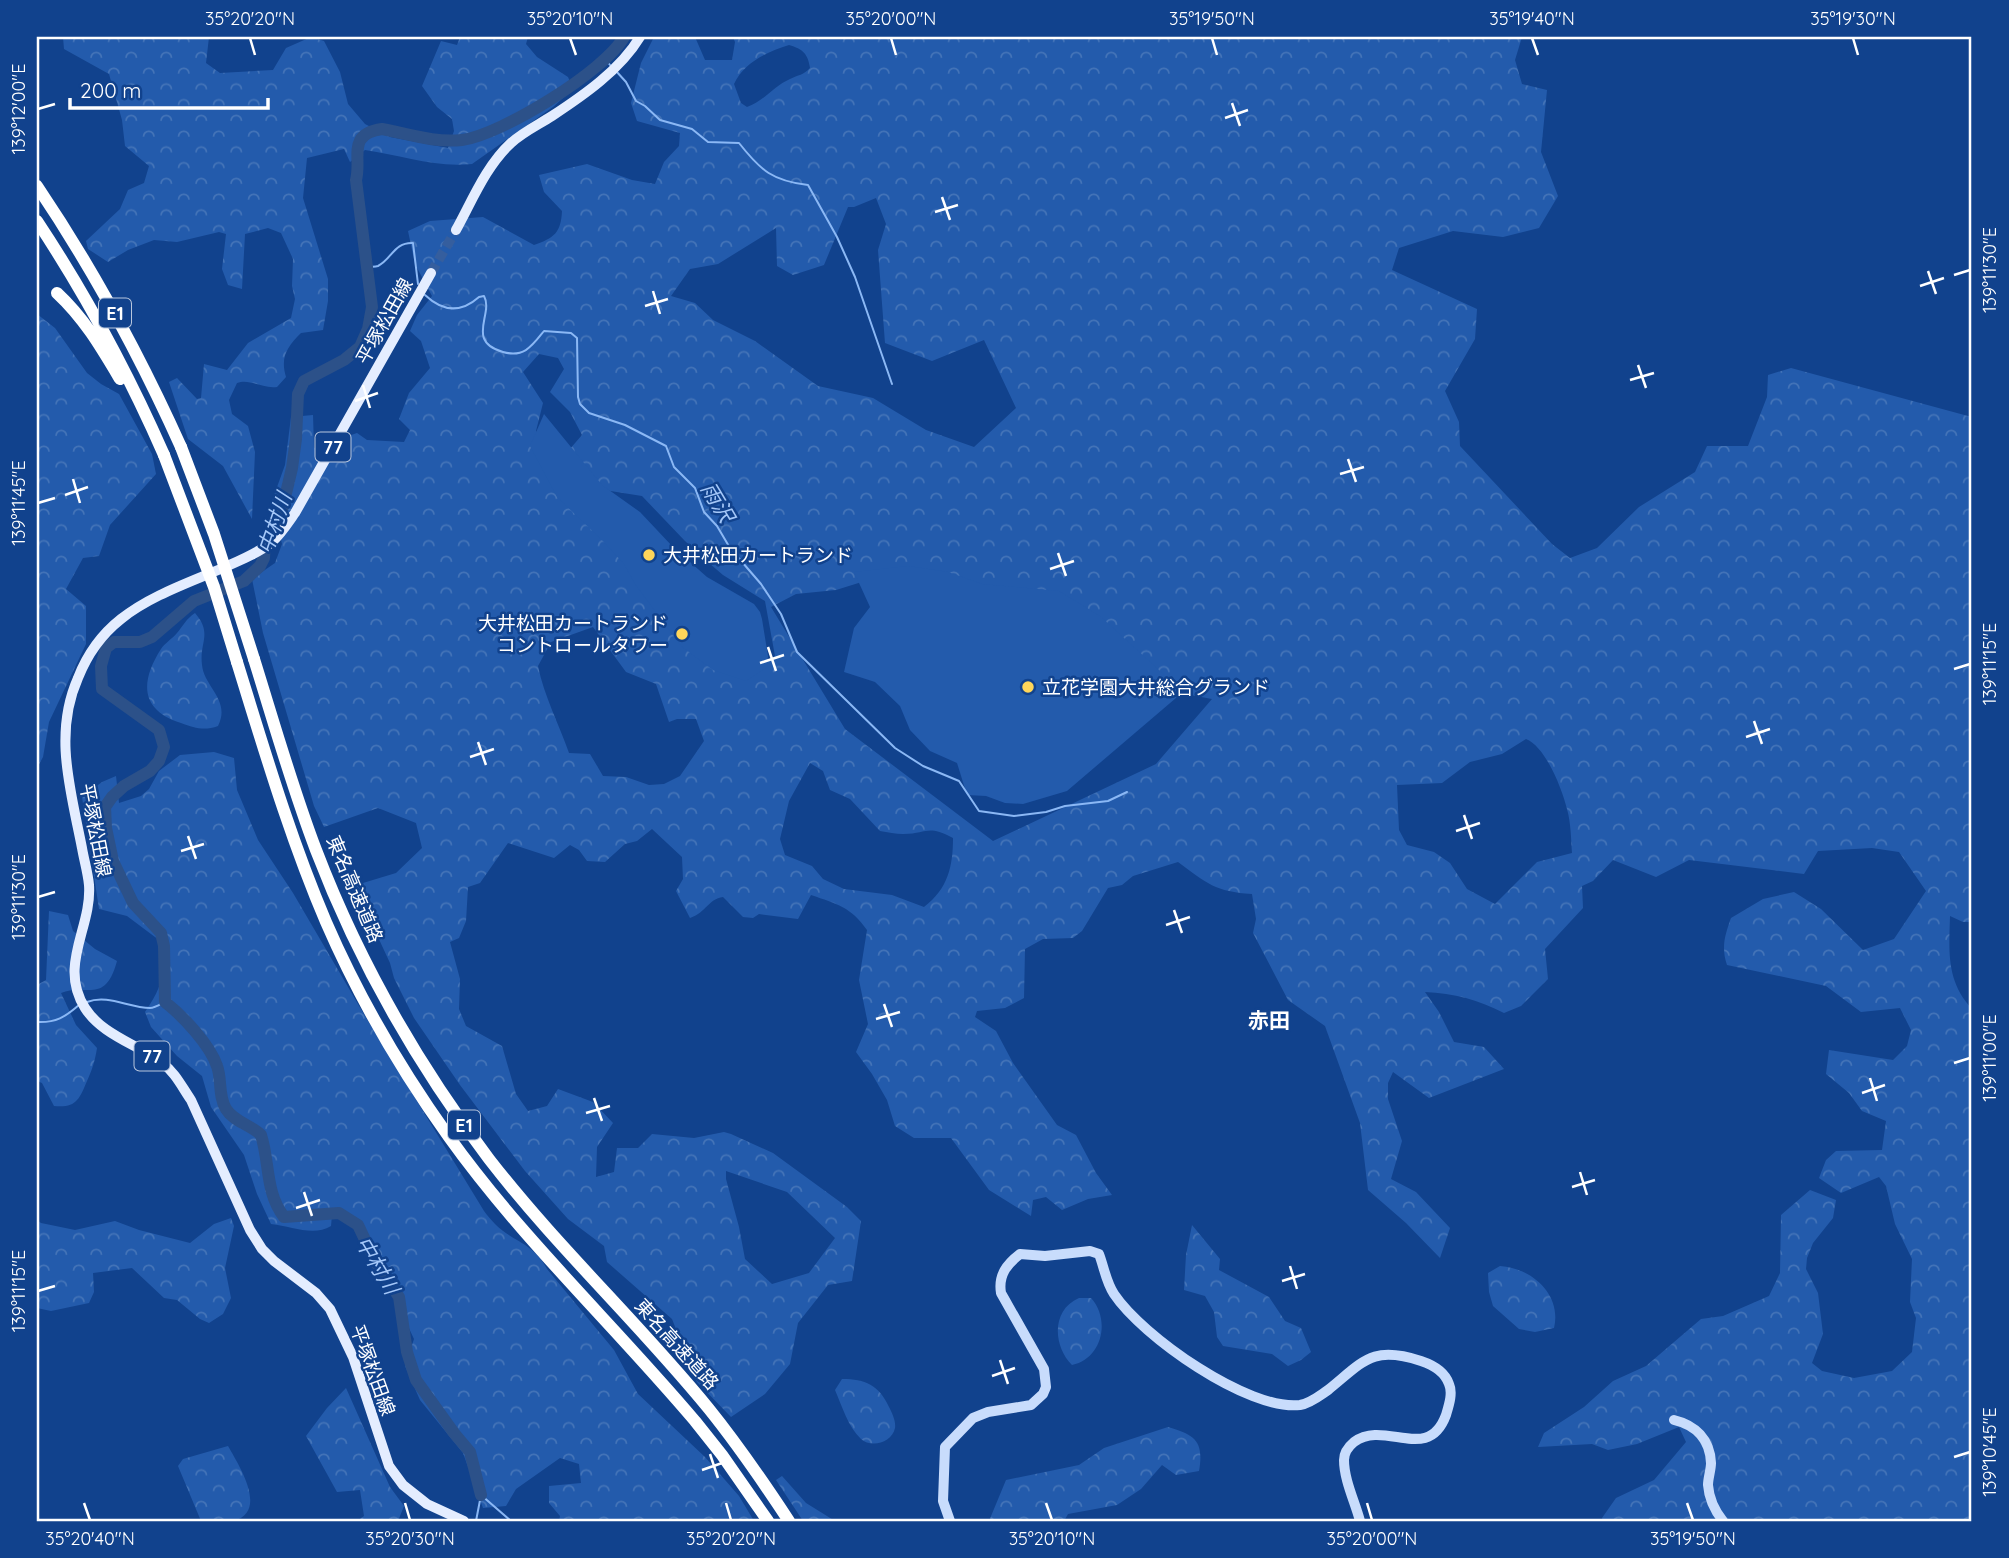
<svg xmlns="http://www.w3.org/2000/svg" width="2009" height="1558" font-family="Quicksand,'Noto Sans JP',sans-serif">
<defs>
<pattern id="forest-crowns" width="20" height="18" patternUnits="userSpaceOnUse" patternTransform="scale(1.75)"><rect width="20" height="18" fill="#235bac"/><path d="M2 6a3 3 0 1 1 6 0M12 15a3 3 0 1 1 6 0" fill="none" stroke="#4474b8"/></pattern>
</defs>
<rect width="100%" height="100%" fill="#11428d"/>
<path fill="url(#forest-crowns)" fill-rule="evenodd" d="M 63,37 L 209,37 L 206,63 L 220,73 L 273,70 L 286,48 L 311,37 L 324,41 L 340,72 L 348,104 L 365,124 L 390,137 L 448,148 L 454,131 L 452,119 L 437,107 L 422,86 L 441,41 L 457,45 L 460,37 L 528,37 L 526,44 L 537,57 L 568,77 L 573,89 L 553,107 L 472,164 C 435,168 401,155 365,150 L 350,162 L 344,149 L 307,158 L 303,198 L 328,279 L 328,301 L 323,330 L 301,333 C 287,347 280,357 286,377 L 277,387 C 262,389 250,378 237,383 L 229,400 L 232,414 L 248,426 L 255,452 L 252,519 L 223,466 L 188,439 L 169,382 L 177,378 L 197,399 L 201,398 L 204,364 L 227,370 L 248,343 L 291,318 L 295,299 L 292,286 L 293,259 L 281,233 L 268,228 L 245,234 L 242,289 L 228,285 L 222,269 L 226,234 L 219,232 L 177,242 L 154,240 L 128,250 L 108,262 L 88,249 L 86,241 L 120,209 L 128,190 L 144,183 L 149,166 L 125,146 L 122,120 L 109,74 L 64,49 Z
M 654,37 L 695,37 L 705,60 L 732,60 L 735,42 L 733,37 L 1522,37 L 1515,60 L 1522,84 L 1547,90 L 1541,152 L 1558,196 L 1539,228 L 1503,237 L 1453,231 L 1399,248 L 1392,270 L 1477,309 L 1475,339 L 1445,391 L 1459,422 L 1460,446 L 1552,544 L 1570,558 L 1597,548 L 1639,507 L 1695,472 L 1707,446 L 1748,446 L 1767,397 L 1768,375 L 1791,368 L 1968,416 L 1972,416 L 1972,922 L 1963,922 L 1950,916 C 1949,952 1946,981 1972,1009 L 1972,1521 L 1603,1521 L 1602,1518 L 1616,1498 L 1654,1480 L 1686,1442 L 1679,1427 L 1637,1444 L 1608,1450 L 1592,1444 L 1538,1447 L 1544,1433 L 1584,1407 L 1613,1381 L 1646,1366 L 1701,1319 L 1723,1316 L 1769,1296 L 1780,1273 L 1781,1215 L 1810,1190 L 1836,1200 L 1833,1218 L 1813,1243 L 1807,1258 L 1806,1269 L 1818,1293 L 1823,1334 L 1812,1363 L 1822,1371 L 1854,1378 L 1892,1371 L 1912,1352 L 1916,1318 L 1910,1302 L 1912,1259 L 1895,1224 L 1886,1186 L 1879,1177 L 1841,1193 L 1819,1178 L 1826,1160 L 1836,1151 L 1882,1150 L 1886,1121 L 1862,1111 L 1849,1093 L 1826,1074 L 1829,1050 L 1893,1060 L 1907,1046 L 1911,1030 L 1900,1008 L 1861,1012 L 1826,986 L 1727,965 C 1721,947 1725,935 1731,918 L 1763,899 L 1794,892 L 1821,909 L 1863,950 L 1894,939 L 1926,891 L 1899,852 L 1872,848 L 1818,851 L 1804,874 L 1689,860 L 1656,877 L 1613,860 L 1593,881 L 1582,886 L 1583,908 L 1545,949 L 1548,979 L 1521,1006 L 1504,1013 C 1479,1000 1454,993 1425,992 L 1439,1012 L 1454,1042 L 1484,1047 L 1504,1069 L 1429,1098 L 1393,1072 L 1388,1083 L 1388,1099 L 1402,1141 L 1391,1179 L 1416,1192 L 1450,1228 L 1440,1258 L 1406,1223 L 1368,1190 L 1360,1123 L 1325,1026 L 1288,1000 L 1253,933 L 1256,919 L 1252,894 C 1216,892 1206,883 1178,862 L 1133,876 L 1122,885 L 1108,888 L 1082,931 L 1073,938 L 1043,939 L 1025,949 L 1024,998 L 1005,1008 L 977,1011 L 975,1017 L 996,1031 L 1013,1063 L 1057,1125 L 1076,1135 L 1096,1173 L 1112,1195 L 1088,1199 L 1062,1210 L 1046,1197 L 1033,1200 L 1031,1216 L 989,1190 L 951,1138 L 914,1138 L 895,1126 L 887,1100 L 872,1074 L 856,1052 L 868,1024 L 859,980 L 867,930 C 851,907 837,904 811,895 L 798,919 L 759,914 L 753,918 L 743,917 L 723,897 C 708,899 707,912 690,918 L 676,891 L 683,879 L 682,857 L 652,829 L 637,841 L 625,844 L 605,862 L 587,861 L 579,850 L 570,845 L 554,858 L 508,843 L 480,883 L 468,887 L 466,921 L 459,938 L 450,942 L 460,979 L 459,1009 L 466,1026 L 502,1046 L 516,1094 L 528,1111 L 547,1106 L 558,1089 L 593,1102 L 613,1123 L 597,1147 L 596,1177 L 614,1172 L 617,1148 L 638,1148 L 652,1134 L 694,1138 L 724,1132 L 731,1134 L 773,1153 L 847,1207 L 861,1221 L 852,1281 L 828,1285 L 798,1323 L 790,1364 L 765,1394 L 731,1417 L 697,1382 L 672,1319 L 607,1262 L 604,1246 L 568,1219 L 525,1171 L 460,1085 L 414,1018 L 394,978 L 390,963 L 377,935 L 351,889 L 363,883 L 396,873 L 422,848 L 416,823 L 378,808 L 324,827 L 314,806 L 263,633 L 252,579 L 275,563 L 282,544 L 272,501 L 285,465 L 291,417 L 313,415 L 314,448 L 357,433 L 367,440 L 404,442 L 410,430 L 399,419 L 409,393 L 430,368 L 421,341 L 410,331 L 417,315 L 432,296 L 415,264 L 408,231 L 430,221 L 483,217 L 534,245 C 554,238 561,233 562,211 L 544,192 L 539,175 L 587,164 L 632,180 L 655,184 L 664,162 L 679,146 L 680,133 L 637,121 L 631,103 L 641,63 ZM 789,45 C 803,49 808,54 810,68 C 804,75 798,75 790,79 C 774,86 764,101 747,107 L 741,103 L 734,84 C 744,62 767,52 789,45 ZM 876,198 L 886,224 L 878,250 L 885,343 L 932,361 L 984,340 L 1016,408 L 974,447 L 926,430 L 873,398 L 818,386 L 755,341 L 713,320 L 695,303 L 671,296 L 690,269 L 718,264 L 776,228 L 777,266 L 793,275 L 824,265 L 848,207 L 854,207 ZM 539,354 L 558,358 L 564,369 L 550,392 L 570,412 L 582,435 L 569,450 L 598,489 L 642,496 L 685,541 L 709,563 L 723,575 L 765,601 L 775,656 L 747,677 L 536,431 L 543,403 L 523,372 ZM 897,571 L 1164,690 L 1212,699 L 1156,764 L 993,841 L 845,729 L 771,607 L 796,594 L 836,590 ZM 593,627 L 626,672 L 656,684 L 669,722 L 677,719 L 696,719 L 704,741 L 680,776 L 664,784 L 649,785 L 626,777 L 603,776 L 590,754 L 569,753 C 559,724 544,696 538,666 L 551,642 ZM 1526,739 C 1546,747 1562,789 1567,809 C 1571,823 1571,839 1572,853 L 1537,862 L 1495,904 L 1467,889 L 1450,863 L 1434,852 L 1407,845 L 1399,830 L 1397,785 L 1442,783 L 1470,762 L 1502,754 ZM 810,763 L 823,771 L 830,790 L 850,799 L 880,831 C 888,832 896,834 903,834 C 928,834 926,824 953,838 C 953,866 948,889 924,907 L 892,895 L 844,889 L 823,879 L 812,866 L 785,855 L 780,839 L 789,801 ZM 726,1171 L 787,1192 L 835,1238 L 809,1273 L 772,1284 L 745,1259 L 739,1227 L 726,1179 Z
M 37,314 L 55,328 L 87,373 L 101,384 L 119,394 L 152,454 L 156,474 L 110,525 L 99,556 L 83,558 L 66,589 L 86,606 L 86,644 L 49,722 L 43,757 L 37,768 Z
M 195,613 C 213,634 199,642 202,665 C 204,687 231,700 218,726 C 204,731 195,728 181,723 C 140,710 140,682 161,649 C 165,643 172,639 177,633 C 183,626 186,619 195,613 Z
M 214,752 L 234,758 L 237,790 L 258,840 L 293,893 L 365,1016 L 484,1211 C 487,1215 491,1220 495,1224 C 513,1242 534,1243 547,1269 L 614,1350 L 638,1394 L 705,1457 L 739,1496 L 754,1521 L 559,1521 L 560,1516 L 549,1503 L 549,1486 L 581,1483 L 579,1464 L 560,1458 L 516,1489 L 506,1506 L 483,1508 L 463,1453 L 420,1400 L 405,1366 L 414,1339 L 372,1249 L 346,1214 L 332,1215 L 331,1226 C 313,1237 292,1226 271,1224 L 257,1194 L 244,1155 L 211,1107 L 202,1076 L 177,1056 L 151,1027 L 145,1012 C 165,983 164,974 159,940 L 127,916 L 99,909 L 82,797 L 102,782 L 116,776 L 119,803 L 141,796 L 149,789 L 159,771 L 180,755 Z
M 49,911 L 68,915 L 73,931 L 95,949 L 117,961 C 105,1006 85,982 61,993 L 76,1025 L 97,1048 C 95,1061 92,1070 87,1081 C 79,1100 76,1108 54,1106 L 42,1083 L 37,1081 L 37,985 L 46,980 Z
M 231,1218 L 234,1226 L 225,1268 L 231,1298 L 223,1314 L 209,1323 L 200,1319 L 177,1300 L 164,1298 L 132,1268 L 93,1273 L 94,1292 L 89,1303 L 51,1311 L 37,1308 L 37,1220 L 41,1223 L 75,1230 L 115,1221 L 139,1230 L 190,1243 L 214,1224 Z
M 1192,1225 L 1220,1259 L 1219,1270 L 1269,1297 L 1285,1321 L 1301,1328 L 1311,1352 L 1301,1360 L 1288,1366 L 1272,1354 L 1223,1346 L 1217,1337 L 1214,1312 L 1205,1296 L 1184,1290 L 1186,1255 Z
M 1500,1266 C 1532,1268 1562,1295 1554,1328 L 1535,1332 L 1519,1329 L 1493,1306 L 1489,1292 L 1488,1273 Z
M 1079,1298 L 1091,1298 C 1111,1320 1102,1359 1072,1365 C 1053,1346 1051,1310 1079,1298 Z
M 842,1379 C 865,1379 879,1385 889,1407 C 892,1413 896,1421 895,1428 C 892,1443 871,1448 861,1439 C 848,1427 842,1406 835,1390 Z
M 346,1388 L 390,1487 L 404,1506 L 398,1521 L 357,1521 L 364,1516 L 360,1490 L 337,1492 L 306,1436 L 327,1408 Z
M 1168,1427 C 1196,1435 1204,1442 1199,1471 L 1176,1475 L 1162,1465 L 1141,1489 L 1117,1505 L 1068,1514 L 1064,1521 L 989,1521 L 1006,1480 L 1079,1465 L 1104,1448 Z
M 228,1446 C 238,1464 269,1511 234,1521 C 224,1523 211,1521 201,1521 L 178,1466 L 183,1459 Z
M 782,1476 L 806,1503 L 835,1521 L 803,1521 L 776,1480 Z"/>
<path fill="#235bac" d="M 544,414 L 602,485 L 640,512 L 673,547 L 707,577 L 754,604 L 760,612 L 762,619 L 768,656 L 767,667 L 746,681 L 713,670 L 681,646 L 635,584 L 624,564 L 603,541 L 557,497 L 530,446 Z
M 908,566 L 948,572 L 982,584 L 1059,591 L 1100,616 L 1183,692 L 1067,791 L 1023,804 L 1005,803 L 986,796 L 967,795 L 957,763 L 930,751 L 910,730 L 900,706 L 875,682 L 844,672 L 854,628 L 870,607 L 854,572 Z"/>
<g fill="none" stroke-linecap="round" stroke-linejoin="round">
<path stroke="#8bb8f5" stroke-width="2" d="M 606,60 L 610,65
M 616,71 L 626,82 L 636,101 L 645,106 L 660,120 L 692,129 L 708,142 L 739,143 C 761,171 773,181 808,185 L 837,237 L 855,277 L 892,384
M 365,267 C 369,267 374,267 378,266 C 392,259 394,242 413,243 L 418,284
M 425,295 C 443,312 461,313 479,297 L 484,296 C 494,314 465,341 503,352 C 524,358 532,346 544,331 L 571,333 L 577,338 L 578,397 L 580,404 L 589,413 L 625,425 L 666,446 L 674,467 L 695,488 L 704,512 L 717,526 L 730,548 L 761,584 L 781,614 L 797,652 L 895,748 L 923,766 L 959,781 L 979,811 L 1014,816 L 1046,812 L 1065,806 L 1108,801 L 1127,792
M 87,1002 C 108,994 129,1008 150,1008 C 155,1008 161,1004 165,1002
M 37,1022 C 56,1023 65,1017 79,1005
M 476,1521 L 481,1495 L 511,1521"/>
<path stroke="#2c5189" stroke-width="12" d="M 481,1495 L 470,1452 L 454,1433 L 416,1380 L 407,1352 L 399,1297 L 376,1263 L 358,1225 L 339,1213 L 284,1217 C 265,1192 270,1163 261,1135 C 251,1125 234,1122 226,1109 C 218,1096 222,1079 217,1066 C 210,1045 183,1016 165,1002 L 164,946 L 161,933 L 133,903 L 113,861 L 106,828 L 105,807 L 112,797 L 124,786 L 150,771 L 159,761 L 164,747 L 159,730 L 102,689 L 101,666 L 106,648 L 114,642 L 140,642 L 152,637 L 194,601 L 244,581 L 260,566 L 264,558 L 265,542 L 282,510 L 292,468 L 296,439 L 298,394 L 304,381 L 344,360 L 360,347 L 368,329 L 372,307 L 356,180 C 362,158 346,134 382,129 C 409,134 434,143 462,140 C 501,135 605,71 624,37"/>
<path stroke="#355e9e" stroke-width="10" stroke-dasharray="10 5" stroke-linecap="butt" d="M 431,273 L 456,230"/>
<path stroke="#c8dcfc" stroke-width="10" d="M 1674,1420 C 1695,1425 1710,1439 1711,1463 C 1711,1470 1708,1478 1708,1485 C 1709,1499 1715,1511 1723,1521
M 950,1521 L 943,1501 L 945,1447 L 973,1418 L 988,1412 L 1031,1405 L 1043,1394 L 1046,1387 L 1044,1369 L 1001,1293 C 998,1275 1007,1264 1020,1254 L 1045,1256 L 1090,1251 L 1099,1254 C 1104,1267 1106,1282 1114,1294 C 1142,1336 1248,1411 1300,1405 C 1311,1403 1319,1396 1328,1390 C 1364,1361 1372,1345 1421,1361 C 1433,1365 1445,1372 1449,1384 C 1453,1393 1449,1405 1446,1415 C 1428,1464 1385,1419 1354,1442 C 1348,1447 1344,1452 1344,1460 C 1344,1480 1355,1502 1360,1521"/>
<path stroke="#e4edff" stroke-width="10" d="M 456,230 C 472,201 486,166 511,143 C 523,132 538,125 552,116 C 584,95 620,70 640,37
M 431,273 L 295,513 C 288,523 281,534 272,542 C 258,553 241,560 225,567 C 191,582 151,595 121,619 C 102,634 87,655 78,678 C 53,734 71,791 82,848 C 84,860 88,873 89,885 C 92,928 58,965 85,1008 C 102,1035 137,1044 162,1063 C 175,1072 182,1087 191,1100 L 250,1230 L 262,1249 L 274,1261 L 316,1293 L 330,1309 L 353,1357 L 389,1466 L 403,1485 L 427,1504 L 464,1521"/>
<path stroke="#fff" stroke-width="12" d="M 37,186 C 93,269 140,356 181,447
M 37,221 C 86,295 128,373 164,455
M 57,293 C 84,318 101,347 120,379
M 254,659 C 274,723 292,787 316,850 C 358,960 418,1065 489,1159 C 557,1247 639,1323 709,1409 C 738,1445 764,1483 789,1521
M 237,662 C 264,749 290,838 326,922 C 359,998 401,1070 449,1137 C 522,1239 614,1325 695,1421 L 722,1455 L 768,1521"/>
<path stroke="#fff" stroke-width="12" d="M 181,447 L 214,534 L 254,659
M 164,455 L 214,587 L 237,662"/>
</g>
<path fill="none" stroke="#fff" stroke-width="2.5" d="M 250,38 L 255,55M 570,38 L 576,55M 891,38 L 896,55M 1212,38 L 1217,55M 1532,38 L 1538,55M 1853,38 L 1858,55M 1232,103 L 1240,126M 38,109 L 55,104M 1225,118 L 1248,110M 942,197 L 950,220M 935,212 L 958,205M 1928,271 L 1936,294M 1954,275 L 1970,270M 1920,286 L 1944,278M 653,291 L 660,314M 645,306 L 668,299M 1638,365 L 1646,388M 1630,380 L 1654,373M 363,385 L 370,408M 355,401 L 378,393M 1348,459 L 1356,482M 1340,474 L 1364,467M 73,479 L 80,503M 65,495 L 88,487M 38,503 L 55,498M 1058,553 L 1066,576M 1050,569 L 1074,561M 768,647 L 776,671M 760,663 L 784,655M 1954,669 L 1970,664M 1754,721 L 1762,744M 1746,737 L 1770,729M 478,742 L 486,765M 470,757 L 494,749M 1464,815 L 1472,839M 1456,831 L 1480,823M 188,836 L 196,859M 181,851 L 204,844M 38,897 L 55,892M 1174,910 L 1182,933M 1166,925 L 1190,917M 884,1004 L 892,1027M 876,1019 L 900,1012M 1954,1063 L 1970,1058M 1870,1078 L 1877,1101M 1862,1093 L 1885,1085M 594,1098 L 602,1121M 586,1113 L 610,1106M 1580,1172 L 1587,1195M 1572,1187 L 1595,1180M 304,1192 L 312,1216M 296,1208 L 320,1200M 1290,1266 L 1297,1289M 1282,1281 L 1305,1274M 38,1291 L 55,1286M 1000,1360 L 1008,1384M 992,1376 L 1015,1368M 710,1454 L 718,1478M 1954,1457 L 1970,1452M 702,1470 L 725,1462M 84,1503 L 90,1520M 405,1503 L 410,1520M 726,1503 L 731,1520M 1046,1503 L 1052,1520M 1367,1503 L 1372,1520M 1687,1503 L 1693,1520"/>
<g fill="#ffd65a" stroke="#11428d" stroke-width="2.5">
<circle cx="649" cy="555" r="7"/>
<circle cx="682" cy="634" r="7"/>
<circle cx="1028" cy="687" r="7"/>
</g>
<g text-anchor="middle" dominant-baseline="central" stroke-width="5" stroke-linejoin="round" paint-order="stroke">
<g fill="#11428d" stroke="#b8c6dd" stroke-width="2">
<rect x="99" y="298.5" width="32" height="29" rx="5"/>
<rect x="315.5" y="432.5" width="35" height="29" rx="5"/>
<rect x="134.5" y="1041.5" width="35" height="29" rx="5"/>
<rect x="448" y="1110.5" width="32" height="29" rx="5"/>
</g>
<g font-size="18" font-weight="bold" fill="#fff">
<text x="115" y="313">E1</text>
<text x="333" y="447">77</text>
<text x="152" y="1056">77</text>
<text x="464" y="1125">E1</text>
</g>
<g font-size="19" fill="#fff" stroke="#11428d">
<text transform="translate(384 321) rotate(-61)">平塚松田線</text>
<text transform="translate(96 830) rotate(79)">平塚松田線</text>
<text transform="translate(355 889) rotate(67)">東名高速道路</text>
<text transform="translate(677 1344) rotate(48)">東名高速道路</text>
<text transform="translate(373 1370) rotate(70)">平塚松田線</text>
</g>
<g font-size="19" fill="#fff" stroke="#11428d" text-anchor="start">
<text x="663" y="555">大井松田カートランド</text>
<text x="668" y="623" text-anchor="end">大井松田カートランド<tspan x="668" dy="22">コントロールタワー</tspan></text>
<text x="1042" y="687">立花学園大井総合グランド</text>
</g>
<g font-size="21" font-style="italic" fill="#a5c8f9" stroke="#11428d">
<text transform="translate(718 502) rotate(59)">雨沢</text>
<text transform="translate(274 523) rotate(-71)">中村川</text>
<text transform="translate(378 1265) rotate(59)">中村川</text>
</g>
<g font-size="21" font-weight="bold" fill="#fff" stroke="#11428d">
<text x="1269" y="1020">赤田</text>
</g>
</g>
<rect width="2009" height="1558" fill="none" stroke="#11428d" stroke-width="77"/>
<path d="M70 98v10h198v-10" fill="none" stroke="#ffffff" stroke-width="3.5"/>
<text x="80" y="98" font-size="21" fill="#ffffff" stroke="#11428d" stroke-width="5" paint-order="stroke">200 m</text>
<rect x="38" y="38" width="1932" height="1482" fill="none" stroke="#fff" stroke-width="2.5"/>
<g font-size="18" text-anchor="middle" fill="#fff">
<text x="250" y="25">35°20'20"N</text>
<text x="570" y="25">35°20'10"N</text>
<text x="891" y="25">35°20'00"N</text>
<text x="1212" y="25">35°19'50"N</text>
<text x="1532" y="25">35°19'40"N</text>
<text x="1853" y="25">35°19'30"N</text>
<text transform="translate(19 109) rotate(-90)" y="6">139°12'00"E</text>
<text transform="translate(1990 270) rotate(-90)" y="6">139°11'30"E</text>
<text transform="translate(19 503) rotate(-90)" y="6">139°11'45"E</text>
<text transform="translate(1990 664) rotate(-90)" y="6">139°11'15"E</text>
<text transform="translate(19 897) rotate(-90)" y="6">139°11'30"E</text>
<text transform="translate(1990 1058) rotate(-90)" y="6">139°11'00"E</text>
<text transform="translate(19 1291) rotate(-90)" y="6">139°11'15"E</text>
<text transform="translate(1990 1452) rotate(-90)" y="6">139°10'45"E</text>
<text x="90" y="1545">35°20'40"N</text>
<text x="410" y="1545">35°20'30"N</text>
<text x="731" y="1545">35°20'20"N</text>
<text x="1052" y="1545">35°20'10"N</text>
<text x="1372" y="1545">35°20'00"N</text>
<text x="1693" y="1545">35°19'50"N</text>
</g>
</svg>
